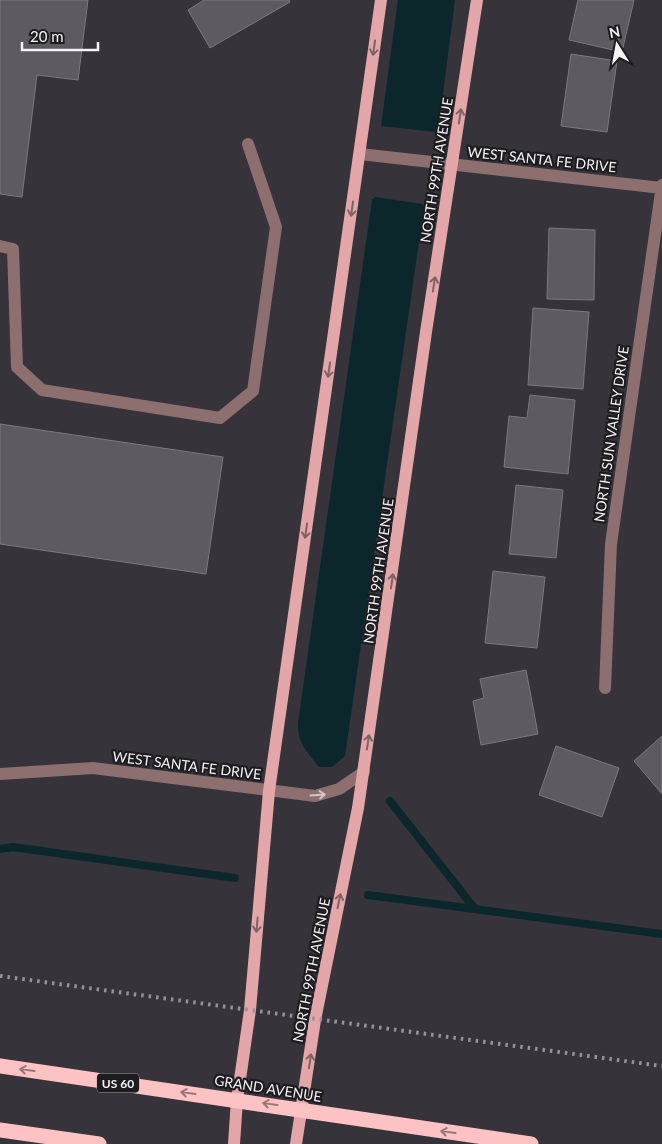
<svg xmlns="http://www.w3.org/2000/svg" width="662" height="1144" font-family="Lato,sans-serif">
<rect width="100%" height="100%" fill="#36333a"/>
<path fill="#0b272c" d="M 398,0 L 455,0 L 439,125 L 436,132 L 381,126 Z
M 375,197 L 422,204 L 424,207 L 345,756 L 332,767 L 319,767 C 308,753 297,743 298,723 L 372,200 Z"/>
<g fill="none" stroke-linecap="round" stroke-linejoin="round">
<path stroke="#0b272c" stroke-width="8" d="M 390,801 L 475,909
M 0,849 L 13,847 L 235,878
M 368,895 L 662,934"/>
</g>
<path fill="#5d5a61" stroke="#7c7881" d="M 0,0 L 88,0 L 78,80 L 37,75 L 22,197 L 0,194 Z
M 204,0 L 289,0 L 290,2 L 210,48 L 188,10 Z
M 578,0 L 634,0 L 622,52 L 569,40 Z
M 571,54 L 617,61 L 607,132 L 561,126 Z
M 549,228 L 595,230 L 594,300 L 547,299 Z
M 533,308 L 589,312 L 583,389 L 528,385 Z
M 530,395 L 575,400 L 568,474 L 504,467 L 509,416 L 527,418 Z
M 0,424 L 223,457 L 206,574 L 0,544 Z
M 516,485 L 563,490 L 556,558 L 509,554 Z
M 493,571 L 545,577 L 537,648 L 485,643 Z
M 526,670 L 538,734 L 481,745 L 473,701 L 484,698 L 480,679 Z
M 662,736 L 662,794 L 634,761 Z
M 556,746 L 619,768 L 602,817 L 539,795 Z"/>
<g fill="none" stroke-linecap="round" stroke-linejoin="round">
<path stroke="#8d6f6f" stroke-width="12" d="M 360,154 L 662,188
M 0,246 L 13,249 L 17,367 L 42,390 L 220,418 L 253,391 L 276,227 L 248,144
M 605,688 L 611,544 L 662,185
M 0,774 L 93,768 L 315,796 L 339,789 L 364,772"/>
<path stroke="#e4a7a9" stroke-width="12" d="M 234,1144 L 237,1100 L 250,1010 L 269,791 L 381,0
M 296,1144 L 315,1020 L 358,808 L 426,332 L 477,0"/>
<path stroke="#fdc2c3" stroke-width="15" d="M 0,1066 L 531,1144
M 0,1130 L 99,1144"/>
<path stroke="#959398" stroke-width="4" stroke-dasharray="2.5 5" stroke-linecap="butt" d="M 0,976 L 662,1066"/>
</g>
<defs><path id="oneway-shaft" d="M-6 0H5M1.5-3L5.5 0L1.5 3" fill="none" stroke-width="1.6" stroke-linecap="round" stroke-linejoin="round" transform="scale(1.25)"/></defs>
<g stroke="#806264">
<use href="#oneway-shaft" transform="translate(374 48) rotate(98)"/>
<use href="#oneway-shaft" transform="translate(460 116) rotate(-82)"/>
<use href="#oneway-shaft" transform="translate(352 209) rotate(98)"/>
<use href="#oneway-shaft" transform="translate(434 284) rotate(-81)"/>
<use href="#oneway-shaft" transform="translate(329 370) rotate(98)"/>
<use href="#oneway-shaft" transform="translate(306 531) rotate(98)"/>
<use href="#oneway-shaft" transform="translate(392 581) rotate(-82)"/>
<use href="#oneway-shaft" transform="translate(368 742) rotate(-82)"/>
<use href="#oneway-shaft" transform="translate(339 901) rotate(-78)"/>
<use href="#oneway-shaft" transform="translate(257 925) rotate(95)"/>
<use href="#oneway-shaft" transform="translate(310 1061) rotate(-82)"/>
</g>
<use stroke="#d1c5c7" href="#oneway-shaft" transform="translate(318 795) rotate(-4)"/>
<g stroke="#987779">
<use href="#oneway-shaft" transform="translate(27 1070) rotate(-172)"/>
<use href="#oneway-shaft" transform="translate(188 1093) rotate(-172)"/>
<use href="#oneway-shaft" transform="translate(270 1104) rotate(-172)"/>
<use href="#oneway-shaft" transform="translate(448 1132) rotate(-172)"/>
</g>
<g text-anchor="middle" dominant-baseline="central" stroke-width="4.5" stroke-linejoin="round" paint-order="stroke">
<rect fill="#1d1c1f" stroke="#b4b2b6" stroke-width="1" x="97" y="1073.5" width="42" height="19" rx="4"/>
<g font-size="12" font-weight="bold" fill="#f5f3f7">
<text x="118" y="1083">US 60</text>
</g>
<g font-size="14" fill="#f5f3f7" stroke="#1d1c1f">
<text transform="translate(542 159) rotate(6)">WEST SANTA FE DRIVE</text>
<text transform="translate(436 170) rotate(-81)">NORTH 99TH AVENUE</text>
<text transform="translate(611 434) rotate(-82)">NORTH SUN VALLEY DRIVE</text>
<text transform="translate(378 571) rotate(-82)">NORTH 99TH AVENUE</text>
<text transform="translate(187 765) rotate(7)">WEST SANTA FE DRIVE</text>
<text transform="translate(311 970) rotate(-79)">NORTH 99TH AVENUE</text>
<text transform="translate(268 1088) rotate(9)">GRAND AVENUE</text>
</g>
</g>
<g transform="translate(617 45) rotate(349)" stroke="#1d1c1f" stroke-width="4" paint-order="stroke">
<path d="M0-4L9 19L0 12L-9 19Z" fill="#f5f3f7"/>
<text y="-8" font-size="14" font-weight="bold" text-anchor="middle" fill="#f5f3f7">N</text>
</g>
<path d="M22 42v8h76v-8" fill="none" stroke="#f5f3f7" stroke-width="2.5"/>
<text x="30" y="42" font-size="15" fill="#f5f3f7" stroke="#1d1c1f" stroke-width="4" paint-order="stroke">20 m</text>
</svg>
